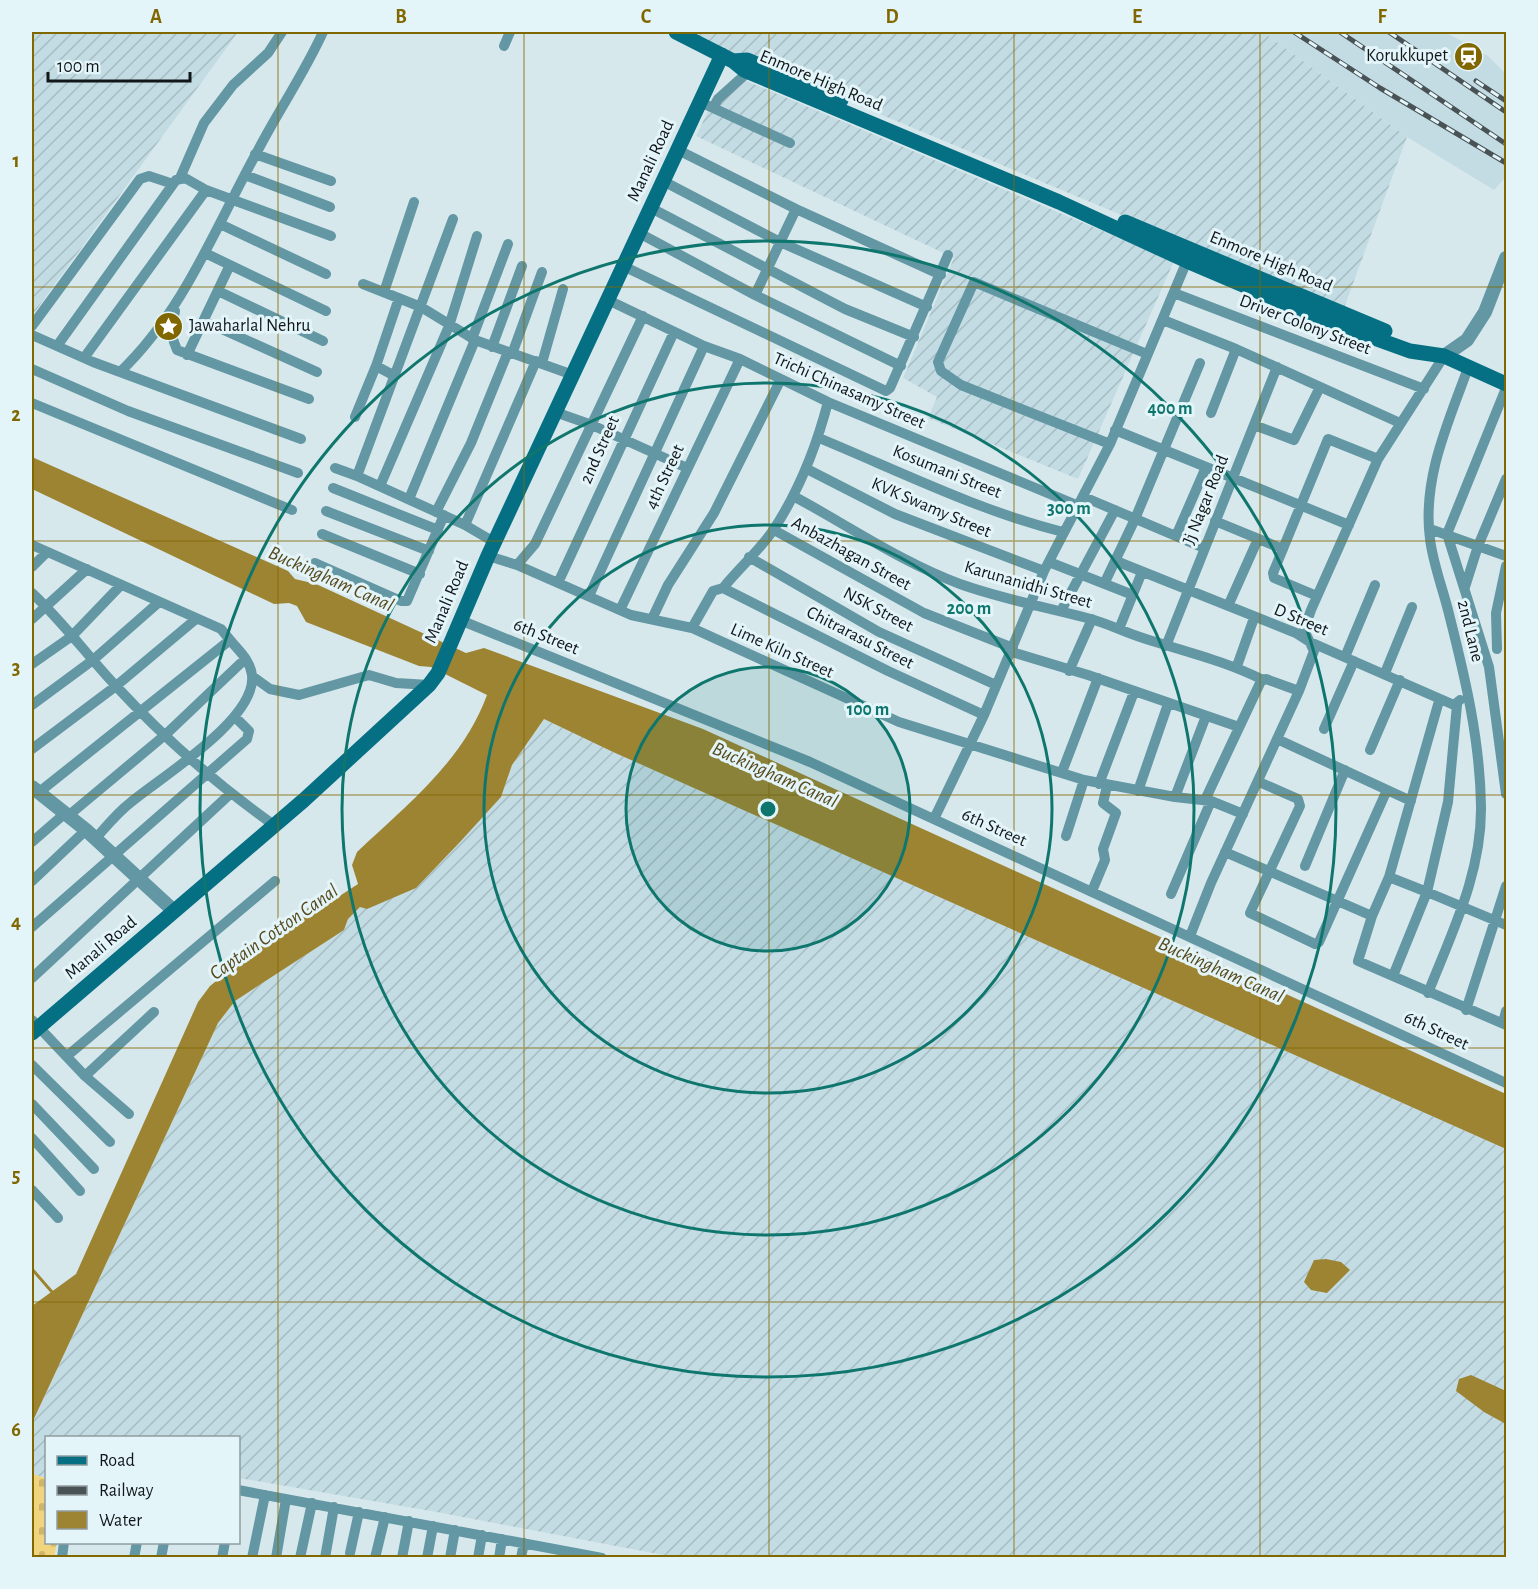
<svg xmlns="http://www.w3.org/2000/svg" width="1538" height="1589" font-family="'Alegreya Sans',sans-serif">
<defs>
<pattern id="industrial-furrows" width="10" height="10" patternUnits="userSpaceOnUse" patternTransform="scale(1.5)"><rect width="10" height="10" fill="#c3dce4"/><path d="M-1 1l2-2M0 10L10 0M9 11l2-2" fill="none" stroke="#a6bcc3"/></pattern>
<pattern id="cemetery-stones" width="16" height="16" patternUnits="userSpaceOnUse" patternTransform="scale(1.5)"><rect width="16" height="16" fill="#f1d47e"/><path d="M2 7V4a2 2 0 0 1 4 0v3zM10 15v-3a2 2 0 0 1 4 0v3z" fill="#ceb56c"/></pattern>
</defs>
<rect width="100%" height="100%" fill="#d7e8ec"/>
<path fill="#c3dce4" d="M 1263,32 L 1445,32 L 1488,56 L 1506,74 L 1506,180 L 1504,179 L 1494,190 L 1407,137 Z"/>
<path fill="url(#industrial-furrows)" d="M 35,32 L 238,32 L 32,316 L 32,39 Z
M 697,32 L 1263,32 L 1407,137 L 1344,308 L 695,37 Z
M 744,80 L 1174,261 L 1078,479 L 928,418 L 937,397 L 903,378 L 954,258 L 696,136 L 708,111 Z
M 544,719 L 613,752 L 1506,1149 L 1506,1557 L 674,1557 L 431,1511 L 239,1478 L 238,1438 L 46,1438 L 46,1478 L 32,1474 L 32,1423 L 218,1023 L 235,1001 L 344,930 L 348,919 L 360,907 L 501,797 L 512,765 Z"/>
<path fill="url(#cemetery-stones)" d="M 32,1474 L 46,1478 L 46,1542 L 57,1543 L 54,1557 L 32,1557 Z"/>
<path fill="#9d8433" d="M 32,457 L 288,571 L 295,579 L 316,584 L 466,653 L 484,648 L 703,729 L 1506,1094 L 1506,1149 L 613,752 L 544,719 L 512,765 L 501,797 L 460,842 L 416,888 L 367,909 L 360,907 L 348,919 L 344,930 L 235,1001 L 218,1023 L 32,1423 L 32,1306 L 76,1274 L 198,1002 L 210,986 L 327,893 L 335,899 L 358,884 L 352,865 L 357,852 C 407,805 463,761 487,695 L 431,667 L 419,666 L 306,622 L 297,606 L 289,603 L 274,604 L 32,489 Z
M 1326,1259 L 1341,1262 L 1350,1270 L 1327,1293 L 1311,1290 L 1304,1282 L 1314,1260 Z
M 1471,1375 L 1506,1391 L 1506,1421 L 1504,1423 L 1484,1412 L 1456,1391 L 1459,1379 Z"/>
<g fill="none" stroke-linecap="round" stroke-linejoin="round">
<path stroke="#9d8433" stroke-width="3" d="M 32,1269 L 52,1292"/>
<path stroke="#6397a4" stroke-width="10" d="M 504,46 L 510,32
M 700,102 L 790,143
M 713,108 L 718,99 L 748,72
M 678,150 L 796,209 L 941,275
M 255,154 L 331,181
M 245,175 L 330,207
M 180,178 L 204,123 L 233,85 L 268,53 L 282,32
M 663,181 L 780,242 L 927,307
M 651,208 L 845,309 L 914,337
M 453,219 L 357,476 L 465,525 L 494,542
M 220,224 L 326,274
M 639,233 L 755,295 L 901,366
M 230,265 L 326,311
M 623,266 L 886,391 L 890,388 L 948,255
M 363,284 L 421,307 L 475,340 L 573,375
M 218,291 L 323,341
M 384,292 L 414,202
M 1174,293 L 1424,389
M 755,295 L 796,209
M 608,300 L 704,346 L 740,359 L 828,402 L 1079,506
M 175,311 L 171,334 L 177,350 L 309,399
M 1163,320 L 1236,349 L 1400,423
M 204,321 L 317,372
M 32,326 L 140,179 L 149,176 L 173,184
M 32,335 L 93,362 L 301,439
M 472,339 L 508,244
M 57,346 L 176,180 L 185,178 L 206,190
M 492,347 L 522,266
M 512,354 L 542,272
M 187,355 L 230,265 L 205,253
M 84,358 L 206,190 L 331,236
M 542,363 L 563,289
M 32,369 L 128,411 L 298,473
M 120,372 C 184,311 215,228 257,152 C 278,111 304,74 323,32
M 395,376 L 376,366 L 399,298
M 1506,388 L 1447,534 L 1489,667 L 1506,794
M 32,403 L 292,510
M 555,412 L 592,425 L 687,468
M 1211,413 L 1236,349
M 355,417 L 376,366
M 1254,425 L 1294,440 L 1320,387
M 1115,430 L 1349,525
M 819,438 C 899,471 979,511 1063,532
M 1110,444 L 961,385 L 941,371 L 938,362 L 974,282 L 1147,354
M 335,468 L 357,476
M 807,469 L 895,514 L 1044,571
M 380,486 L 449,326 L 477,236
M 333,488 L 438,530
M 795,497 C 849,526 901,562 960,584 C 1002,599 1045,607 1087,618 C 1107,623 1124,632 1143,638 C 1183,651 1226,661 1263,680
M 1084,497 L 1204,548
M 409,499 L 475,340
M 326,511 L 429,551
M 436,512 L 471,443 L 508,352
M 1215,521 L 1283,549
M 465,525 L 536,361
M 1430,529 L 1506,556
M 774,530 L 924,613 L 1013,648
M 322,534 L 420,574
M 1176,536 L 1206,467
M 32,545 L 221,629 L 230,640 L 38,793
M 488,556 L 517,565 L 631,615 L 692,628 L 899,722 L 1084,780 L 1175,797 L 1211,801 L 1243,814
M 749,557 L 879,632 L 996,685
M 1116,561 L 1296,633 L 1310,642 L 1454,705 L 1460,700
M 1049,562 L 1133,595
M 315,563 L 401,601 L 407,601 L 444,515
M 517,565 L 535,544 L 643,316
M 32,567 L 47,552
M 1105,582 L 1135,519 L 1200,363
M 558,583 L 674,332
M 1465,587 L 1478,546 L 1506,479
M 723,588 L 888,671 L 984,715
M 32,593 C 62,621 87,655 115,685 C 163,737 216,784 274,825
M 589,596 L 704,346
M 1317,596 L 1274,578 L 1273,573 L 1328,439 L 1378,459
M 1228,606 L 1258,539
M 620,610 L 740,359
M 1061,611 L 1115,510
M 32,619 L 87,569
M 652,619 L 668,585 L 714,513 L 781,379
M 460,620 L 810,762 L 1506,1083
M 692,628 L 713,591 L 723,588 C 739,568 760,550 774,529 C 800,489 816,448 828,402
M 1119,629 L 1142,572
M 1166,646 L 1277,367
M 1497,649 L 1496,613 L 1506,566
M 1012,652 L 1088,675 L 1239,727
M 1345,657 L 1375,585
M 32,664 L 72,636 L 120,586
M 1237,666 L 1254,618
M 1069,671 L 1092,619
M 1385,673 L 1412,607
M 252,676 L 270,689 L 299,695 L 369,675 L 396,683 L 429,685
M 1439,701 L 1389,877 L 1427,892 L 1448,802 L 1457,705
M 32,705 L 93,660 L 158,603
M 1324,729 L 1354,661
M 1277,739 L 1411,801
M 32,749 L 116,686 L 196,619
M 1370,750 L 1400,680
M 1062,772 L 1098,678
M 1259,782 L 1298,799 L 1300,806 L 1250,913 L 1315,944 L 1319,942 L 1387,790
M 1099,784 L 1134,692
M 1138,791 L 1168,704
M 1175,797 L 1206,716
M 1205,800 L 1261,681 L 1266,679 L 1299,691 L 1314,651 L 1304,630 L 1311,610 L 1378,459 L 1444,356
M 934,819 L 984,715 L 1044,571 L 1110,444 L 1189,256
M 1066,836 L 1084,780
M 95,839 C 106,827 117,813 130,803 C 161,777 257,719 252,675 C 250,660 239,651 230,640
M 32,842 L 62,816 L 68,816 L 165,735 L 245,659
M 1225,852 L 1372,916
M 1305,866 L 1345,770
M 1389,877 L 1372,916 L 1358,961 L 1506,1025
M 32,881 L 86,830
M 1092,891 L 1105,860 L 1103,849 L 1116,813 L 1103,803 L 1107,786
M 1171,894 L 1211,801
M 32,927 L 247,739 L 249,731 L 235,717
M 1190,936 L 1211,883 L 1299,691
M 1393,976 L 1427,892 L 1506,925
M 32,978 L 230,794
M 1428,993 C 1452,932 1482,873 1481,806 C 1480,740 1465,677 1449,614 C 1443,589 1433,564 1430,539 C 1422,479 1448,423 1468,368
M 1466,1010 L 1506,886
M 32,1020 L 85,1076 L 129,1114
M 1503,1023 L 1506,1011
M 67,1056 L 275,881
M 32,1065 L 110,1142
M 85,1076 L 154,1012
M 32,1104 L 94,1169
M 32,1138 L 80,1191
M 32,1190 L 58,1218
M 238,1490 L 602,1558
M 350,1553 L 359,1512
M 62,1558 L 64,1542
M 134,1558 L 137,1542
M 161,1558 L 164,1542
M 222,1558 L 225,1542
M 252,1558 L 265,1495
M 276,1558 L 286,1499
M 300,1558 L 312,1503
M 325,1558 L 334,1507
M 375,1558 L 385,1517
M 402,1558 L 409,1521
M 427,1558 L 433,1526
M 450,1558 L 455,1530
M 478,1558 L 482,1535
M 499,1558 L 502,1539
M 521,1558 L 524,1543"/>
<path stroke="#6397a4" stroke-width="14" d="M 1444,356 L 1467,340 L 1485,312 L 1506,258
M 32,787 L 86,830 L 174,911"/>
<path stroke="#057084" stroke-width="15" d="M 676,32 L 733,61 L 744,70 L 1059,202 L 1187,261 L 1327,321 L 1410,351 L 1444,356 L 1506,384
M 733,61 L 747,60 L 841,100
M 1125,222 L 1385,331
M 32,1033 L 304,800 L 429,685 L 438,673 L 488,556 L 722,55"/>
<defs>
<path id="rail" d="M 1294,32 L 1380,88 L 1506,163
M 1340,32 L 1506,144
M 1389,32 L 1506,112
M 1476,81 L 1506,101"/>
</defs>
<use href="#rail" stroke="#495255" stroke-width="5"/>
<use href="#rail" stroke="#e4f5fa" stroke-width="3" stroke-dasharray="9" stroke-linecap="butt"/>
</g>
<path fill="none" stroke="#816700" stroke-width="1.5" stroke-opacity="0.55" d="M 278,32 L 278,1558M 524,32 L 524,1558M 769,32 L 769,1558M 1014,32 L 1014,1558M 1260,32 L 1260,1558M 32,287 L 1506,287M 32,541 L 1506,541M 32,795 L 1506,795M 32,1048 L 1506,1048M 32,1302 L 1506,1302"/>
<circle cx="768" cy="809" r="142" fill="#0f766e" fill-opacity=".12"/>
<g fill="none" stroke="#0f766e" stroke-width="3">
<circle cx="768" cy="809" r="142"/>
<circle cx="768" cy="809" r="284"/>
<circle cx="768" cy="809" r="426"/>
<circle cx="768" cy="809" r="568"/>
</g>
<defs>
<symbol id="station-disc" viewBox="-11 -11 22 22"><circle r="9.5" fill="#816700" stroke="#e4f5fa"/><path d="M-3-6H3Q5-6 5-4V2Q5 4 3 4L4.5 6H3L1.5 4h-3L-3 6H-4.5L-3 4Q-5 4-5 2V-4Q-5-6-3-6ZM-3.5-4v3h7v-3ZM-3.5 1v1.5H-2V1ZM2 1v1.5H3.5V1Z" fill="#fff"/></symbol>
<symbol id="sight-disc" viewBox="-11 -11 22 22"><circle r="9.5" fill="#816700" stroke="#e4f5fa"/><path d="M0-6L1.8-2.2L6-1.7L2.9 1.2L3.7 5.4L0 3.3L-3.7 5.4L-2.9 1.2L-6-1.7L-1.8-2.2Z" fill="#fff"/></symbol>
</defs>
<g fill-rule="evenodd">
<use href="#station-disc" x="1452" y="40" width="33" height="33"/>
<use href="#sight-disc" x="152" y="310" width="33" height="33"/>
</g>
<g text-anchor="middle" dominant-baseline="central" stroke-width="6" stroke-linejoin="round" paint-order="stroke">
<g font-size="18" fill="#111719" stroke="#e4f5fa" text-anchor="end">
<text x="1448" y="56">Korukkupet</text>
<text x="189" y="326" text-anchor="start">Jawaharlal Nehru</text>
</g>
<g font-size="18" fill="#111719" stroke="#e4f5fa">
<text transform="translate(821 81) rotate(23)">Enmore High Road</text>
<text transform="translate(651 161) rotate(-65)">Manali Road</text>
<text transform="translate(1271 262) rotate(23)">Enmore High Road</text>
<text transform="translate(1305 325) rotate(21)">Driver Colony Street</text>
<text transform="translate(849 391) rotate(24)">Trichi Chinasamy Street</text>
<text transform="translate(600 450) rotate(-66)">2nd Street</text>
<text transform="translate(947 472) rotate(22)">Kosumani Street</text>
<text transform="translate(665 477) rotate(-65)">4th Street</text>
<text transform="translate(1206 500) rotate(-68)">Jj Nagar Road</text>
<text transform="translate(931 508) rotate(23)">KVK Swamy Street</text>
<text transform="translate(851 554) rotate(29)">Anbazhagan Street</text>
<text transform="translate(1028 585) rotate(16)">Karunanidhi Street</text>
<text transform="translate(447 602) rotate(-67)">Manali Road</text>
<text transform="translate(878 610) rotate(28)">NSK Street</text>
<text transform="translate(1301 620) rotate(23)">D Street</text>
<text transform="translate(1470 631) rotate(76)">2nd Lane</text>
<text transform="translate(546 637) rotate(22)">6th Street</text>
<text transform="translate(860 638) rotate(27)">Chitrarasu Street</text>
<text transform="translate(782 651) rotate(24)">Lime Kiln Street</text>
<text transform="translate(994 828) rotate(24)">6th Street</text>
<text transform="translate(101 948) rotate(-40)">Manali Road</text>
<text transform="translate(1436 1031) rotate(25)">6th Street</text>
</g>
<g font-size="20" font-style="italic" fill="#57491d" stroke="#e4f5fa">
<text transform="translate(331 579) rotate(24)">Buckingham Canal</text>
<text transform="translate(775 775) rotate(24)">Buckingham Canal</text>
<text transform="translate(274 932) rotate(-35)">Captain Cotton Canal</text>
<text transform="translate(1221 970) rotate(24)">Buckingham Canal</text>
</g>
</g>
<circle cx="768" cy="809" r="9" fill="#0f766e" stroke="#e4f5fa" stroke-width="3"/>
<g font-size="18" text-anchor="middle" font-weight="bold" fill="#0f766e" stroke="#e4f5fa" stroke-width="6" stroke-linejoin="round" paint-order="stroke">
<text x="1170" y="414">400 m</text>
<text x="1069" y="514">300 m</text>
<text x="969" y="614">200 m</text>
<text x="868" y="715">100 m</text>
</g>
<rect width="1538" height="1589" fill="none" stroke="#e4f5fa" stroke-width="66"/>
<rect x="45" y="1436" width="195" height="108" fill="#e4f5fa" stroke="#909ca0" stroke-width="1.5"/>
<rect x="57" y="1456" width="30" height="9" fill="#057084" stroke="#909ca0" stroke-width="1.5"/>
<text x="99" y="1466" font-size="18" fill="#111719">Road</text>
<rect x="57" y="1486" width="30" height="9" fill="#495255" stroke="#909ca0" stroke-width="1.5"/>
<text x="99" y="1496" font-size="18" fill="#111719">Railway</text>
<rect x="57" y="1511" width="30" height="18" fill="#9d8433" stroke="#909ca0" stroke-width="1.5"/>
<text x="99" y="1526" font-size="18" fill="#111719">Water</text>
<path d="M48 72v9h142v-9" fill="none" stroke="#111719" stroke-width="3"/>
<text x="57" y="72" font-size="18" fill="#111719" stroke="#e4f5fa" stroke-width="4.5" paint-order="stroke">100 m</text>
<rect x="33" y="33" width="1472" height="1523" fill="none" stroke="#816700" stroke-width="2"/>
<g font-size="20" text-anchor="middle" font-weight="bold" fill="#816700">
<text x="156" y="23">A</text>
<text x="401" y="23">B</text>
<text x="646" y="23">C</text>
<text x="892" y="23">D</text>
<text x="1137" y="23">E</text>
<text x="1382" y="23">F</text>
<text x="16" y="167">1</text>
<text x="16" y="421">2</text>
<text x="16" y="674">3</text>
<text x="16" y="928">4</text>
<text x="16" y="1182">5</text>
<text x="16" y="1436">6</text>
</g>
</svg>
